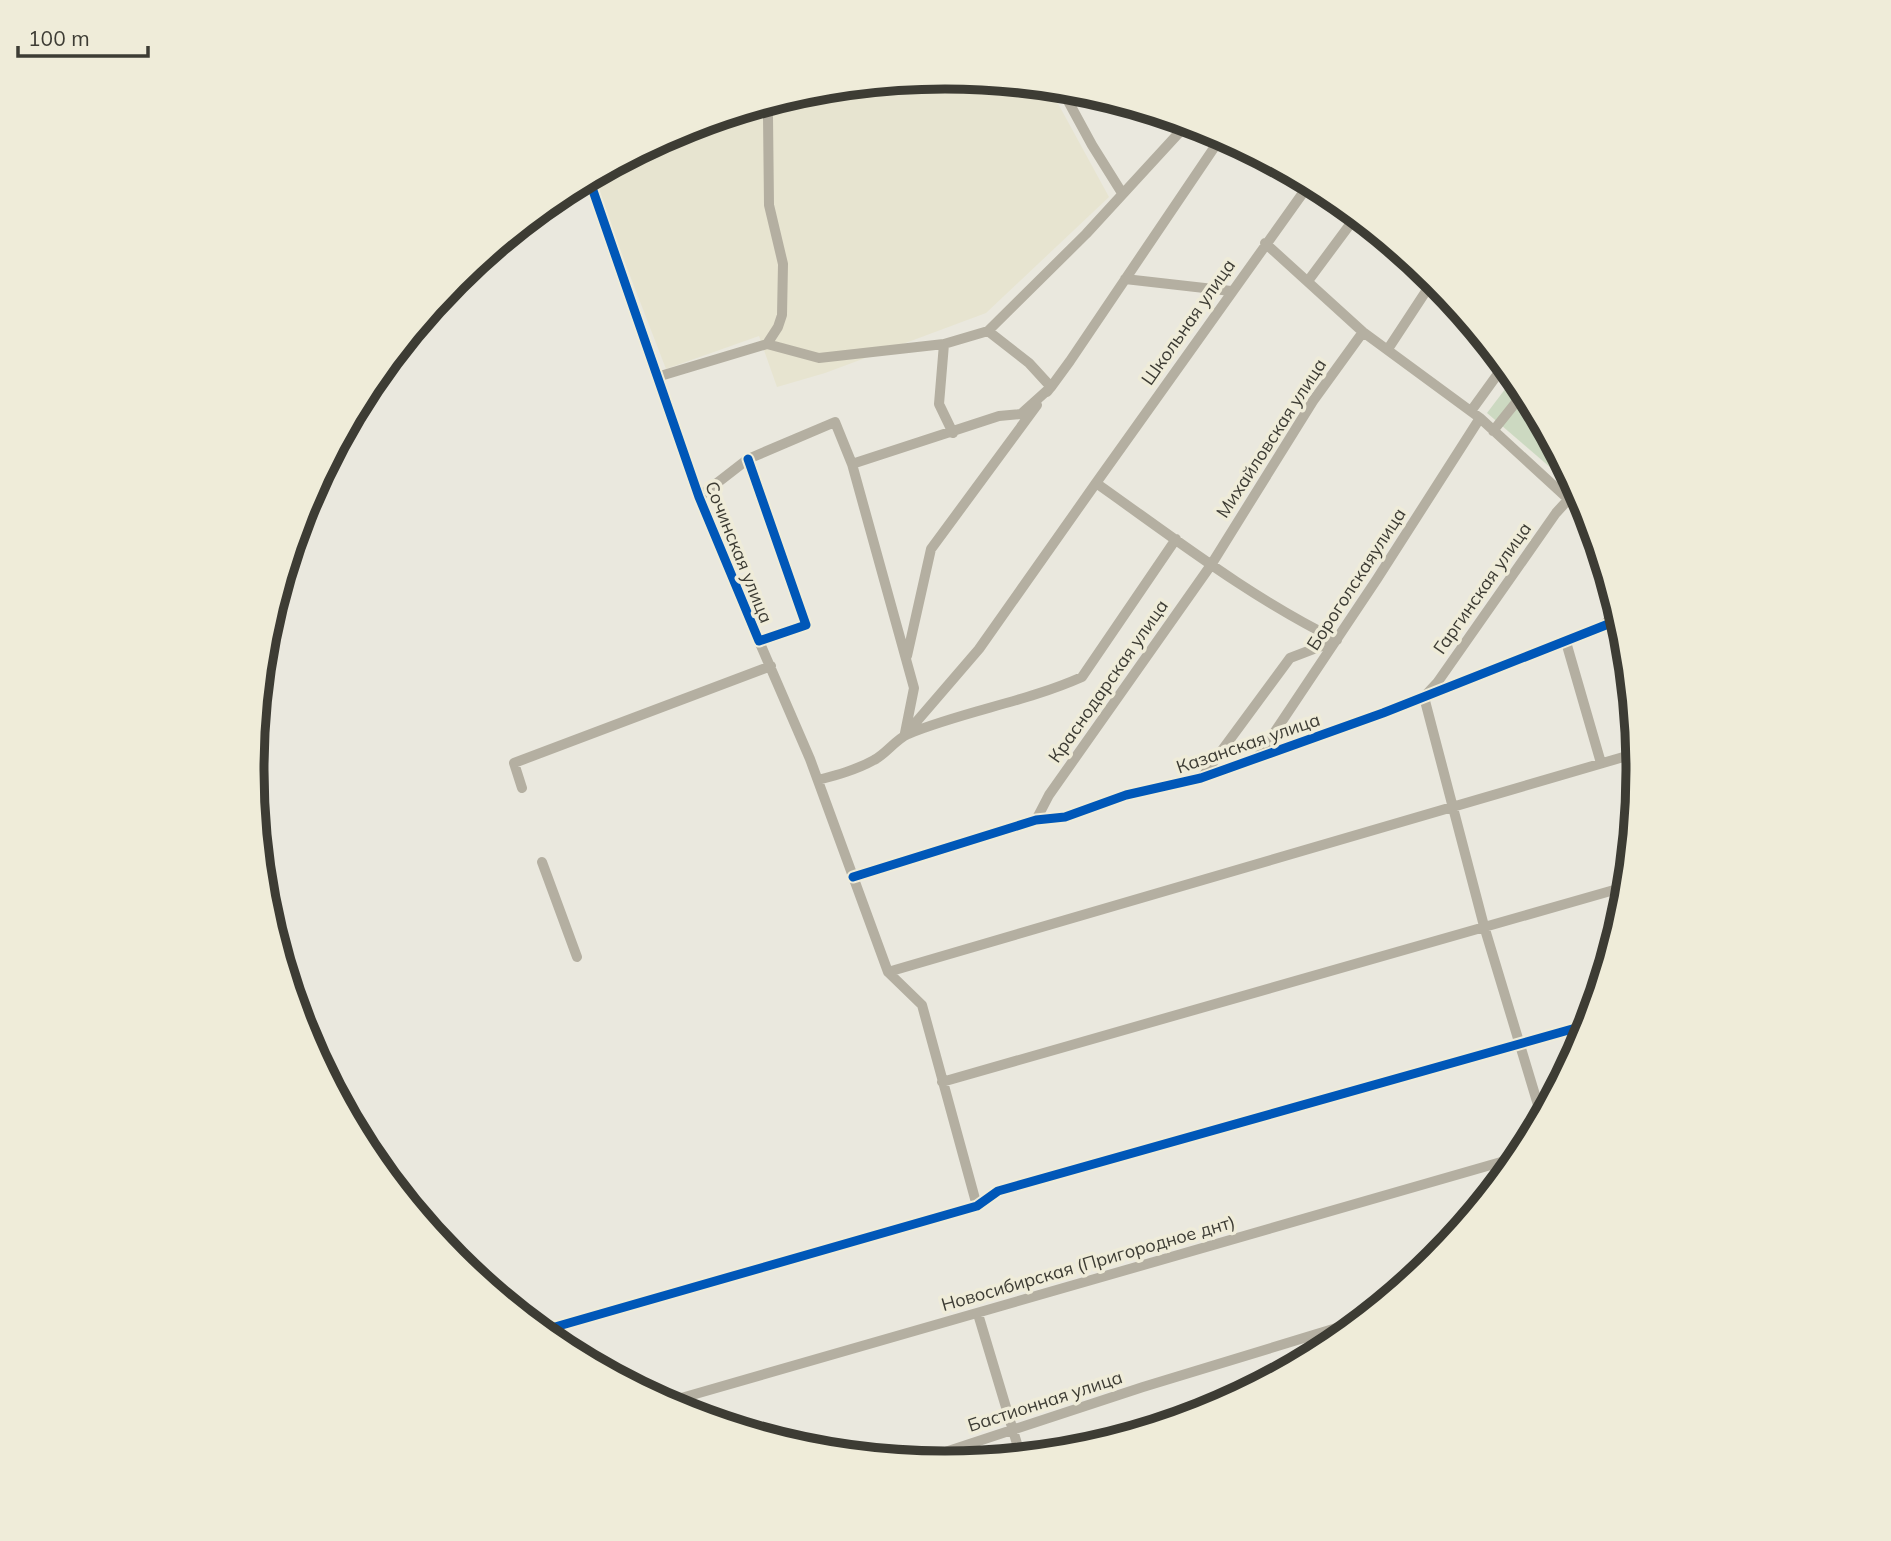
<svg xmlns="http://www.w3.org/2000/svg" width="1891" height="1541" font-family="Mulish,sans-serif">
<rect width="100%" height="100%" fill="#eae8de"/>
<path fill="#e7e4d0" d="M 945,77 L 1049,87 L 1109,197 L 986,313 L 825,373 L 777,387 L 759,336 L 666,369 L 592,177 L 680,130 L 811,90 Z"/>
<path fill="#ccd9c1" d="M 1515,376 L 1522,386 L 1580,493 L 1487,413 Z"/>
<g fill="none" stroke-linecap="round" stroke-linejoin="round">
<path stroke="#b4afa1" stroke-width="10" d="M 1061,88 L 1092,145 L 1122,193
M 589,179 L 699,497 L 759,641 L 806,625 L 748,459
M 1265,243 L 1363,332 L 1480,418 L 1590,519
M 1125,279 L 1231,291
M 1308,281 L 1357,215
M 988,331 L 1029,363 L 1051,387 L 1047,392
M 767,344 L 819,358 L 944,344 L 988,331 L 1086,234 L 1188,123
M 944,344 L 939,404 L 953,433
M 1388,349 L 1434,279
M 657,377 L 767,344 L 778,327 L 782,315 L 783,264 L 769,205 L 768,117 L 761,105
M 1471,411 L 1505,364
M 1493,431 L 1525,391
M 852,464 L 999,416 L 1021,414 L 1051,387 L 1070,361 L 1222,136
M 1096,483 L 1310,183
M 699,497 L 748,459 L 835,422 L 852,464 L 914,688 L 905,733
M 1606,623 L 1618,609
M 759,641 L 810,759 L 888,972 L 922,1005 L 977,1206
M 1566,642 L 1601,763
M 907,656 L 931,549 L 1037,405
M 905,735 L 979,649 L 1096,483 C 1174,538 1251,598 1337,640
M 1258,757 L 1377,579 L 1480,418
M 1203,776 L 1290,658 L 1337,640
M 818,780 C 837,775 856,770 874,760 C 886,754 895,740 908,734 C 964,711 1026,702 1082,677 L 1176,539
M 522,788 L 514,763 L 771,666
M 1036,820 L 1049,795 L 1211,565 L 1313,401 L 1363,332
M 542,862 L 577,957
M 853,877 L 1036,820 L 1065,817 L 1126,795 L 1201,778 L 1383,713 L 1621,619
M 888,972 L 1637,753
M 942,1082 L 1628,886
M 1542,1118 L 1484,926 L 1424,697 L 1437,683 L 1556,513 L 1578,489
M 978,1314 L 1021,1457
M 541,1331 L 977,1206 L 998,1191 L 1590,1024
M 1327,1331 L 1332,1346
M 664,1403 L 1522,1156
M 918,1461 L 1143,1387 L 1366,1319"/>
<defs>
<path id="cycleway" d="M 589,179 L 699,497 L 759,641 L 806,625 L 748,459
M 853,877 L 1036,820 L 1065,817 L 1126,795 L 1201,778 L 1383,713 L 1621,619
M 541,1331 L 977,1206 L 998,1191 L 1590,1024"/>
</defs>
<use href="#cycleway" stroke="#efecd9" stroke-width="13"/>
<use href="#cycleway" stroke="#0057b8" stroke-width="9"/>
</g>
<g text-anchor="middle" dominant-baseline="central" stroke-width="7" stroke-linejoin="round" paint-order="stroke">
<g font-size="18" fill="#3d3c34" stroke="#efecd9">
<text transform="translate(1188 322) rotate(-55)">Школьная улица</text>
<text transform="translate(1271 438) rotate(-57)">Михайловская улица</text>
<text transform="translate(739 552) rotate(68)">Сочинская улица</text>
<text transform="translate(1356 579) rotate(-57)">Бороголскаяулица</text>
<text transform="translate(1482 588) rotate(-55)">Гаргинская улица</text>
<text transform="translate(1108 681) rotate(-55)">Краснодарская улица</text>
<text transform="translate(1248 743) rotate(-19)">Казанская улица</text>
<text transform="translate(1088 1263) rotate(-16)">Новосибирская (Пригородное днт)</text>
<text transform="translate(1045 1401) rotate(-18)">Бастионная улица</text>
</g>
</g>
<path d="M0 0H1891V1541H0ZM264 770a681 681 0 1 1 1362 0a681 681 0 1 1-1362 0Z" fill="#efecd9" fill-rule="evenodd"/>
<path fill="none" stroke="#3d3c34" stroke-width="9" d="M264 770a681 681 0 1 1 1362 0a681 681 0 1 1-1362 0Z"/>
<path d="M18 46v10h130v-10" fill="none" stroke="#3d3c34" stroke-width="3.5"/>
<text x="28" y="46" font-size="21" fill="#3d3c34" stroke="#efecd9" stroke-width="5" paint-order="stroke">100 m</text>
</svg>
